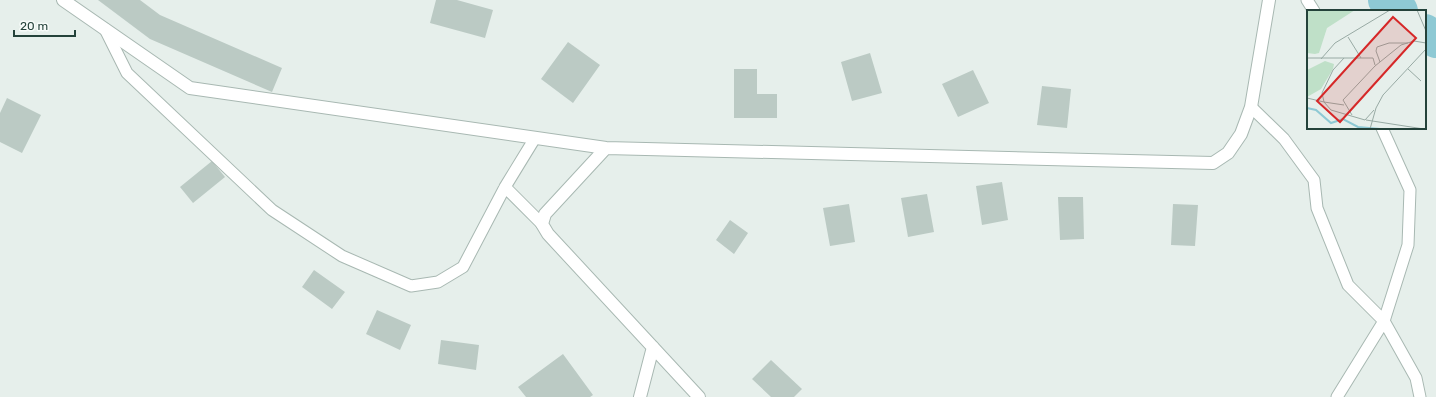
<svg xmlns="http://www.w3.org/2000/svg" width="1436" height="397" font-family="Rubik,sans-serif">
<rect width="100%" height="100%" fill="#e6efeb"/>
<g fill="none" stroke-linecap="round" stroke-linejoin="round">
<path stroke="#8ec9d4" stroke-width="36" d="M 1386,0 L 1400,11
M 1425,32 L 1436,40"/>
</g>
<path fill="#bbcac4" d="M 98,0 L 140,0 L 160,15 L 282,68 L 272,92 L 150,39 Z
M 436,0 L 457,0 L 493,10 L 485,38 L 430,23 Z
M 568,42 L 600,65 L 573,103 L 541,79 Z
M 870,53 L 882,93 L 852,101 L 841,62 Z
M 734,69 L 757,69 L 757,94 L 777,94 L 777,118 L 734,118 Z
M 973,70 L 989,103 L 958,117 L 942,84 Z
M 1042,86 L 1071,89 L 1067,128 L 1037,125 Z
M 7,98 L 41,115 L 22,153 L 0,142 L 0,113 Z
M 212,161 L 225,177 L 193,203 L 180,187 Z
M 1002,182 L 1008,220 L 982,225 L 976,186 Z
M 927,194 L 934,232 L 908,237 L 901,198 Z
M 1058,197 L 1083,197 L 1084,239 L 1060,240 Z
M 849,204 L 855,242 L 830,246 L 823,208 Z
M 1173,204 L 1198,205 L 1195,246 L 1171,245 Z
M 730,220 L 748,233 L 734,254 L 716,240 Z
M 314,270 L 345,292 L 332,309 L 302,287 Z
M 377,310 L 411,325 L 400,350 L 366,334 Z
M 441,340 L 479,345 L 476,370 L 438,364 Z
M 563,354 L 593,395 L 590,397 L 526,397 L 518,387 Z
M 771,360 L 802,389 L 794,397 L 771,397 L 752,379 Z"/>
<g fill="none" stroke-linecap="round" stroke-linejoin="round">
<defs>
<path id="lane" d="M 1307,0 L 1314,11
M 105,29 L 127,73 L 272,210 L 342,256 L 411,286 L 438,282 L 463,267 L 505,187 L 535,138
M 1251,107 L 1284,139 L 1314,180 L 1317,208 L 1348,285 L 1384,321 L 1337,397
M 1382,128 L 1410,190 L 1408,245 L 1384,321 L 1416,378 L 1420,397
M 505,187 L 542,224"/>
<path id="street" d="M 63,0 L 190,88 L 606,148 L 1213,163 L 1228,153 L 1241,134 L 1251,107 L 1269,0
M 606,148 L 545,214 L 542,224 L 548,234 L 699,397
M 640,397 L 653,347"/>
</defs>
<use href="#lane" stroke="#a8b8b2" stroke-width="13"/>
<use href="#street" stroke="#a8b8b2" stroke-width="14"/>
<use href="#lane" stroke="#fff" stroke-width="11"/>
<use href="#street" stroke="#fff" stroke-width="12"/>
</g>
<g transform="translate(1307 10)">
<rect width="119" height="119" fill="#e6efeb"/>
<path d="M 0,0 L 48,0 L 20,18 L 12,43 L 8,44 L 0,43 ZM 18,51 L 27,54 L 26,59 L 14,79 L 0,87 L 0,60 Z" fill="#bfe0c8"/>
<path fill="none" stroke="#8ec9d4" stroke-width="2" d="M 0,98 L 9,100 L 24,113 L 36,109 L 51,117 L 73,119"/>
<path fill="none" stroke="#98aaa4" stroke-width="1" d="M 110,0 L 119,21M 41,27 L 54,48M 0,48 L 66,48 L 68,55M 37,48 L 26,60 L 15,83 L 17,92 L 37,95M 14,49 L 28,33 L 83,0M 73,52 L 69,41 L 70,37 L 82,33 L 101,33M 101,59 L 114,71M 0,88 L 17,92 L 24,100 L 58,110 L 67,100M 45,105 L 36,90 L 68,56 L 94,35 L 107,31 L 119,33M 59,110 L 117,119M 63,119 L 69,98 L 76,85 L 119,39"/>
<path fill="#d62828" fill-opacity="0.15" stroke="#d62828" stroke-width="2" d="M 86,7 L 109,28 L 33,112 L 10,91 Z"/>
<rect width="119" height="119" fill="none" stroke="#24423a" stroke-width="2"/>
</g>
<path d="M14 30v6h61v-6" fill="none" stroke="#24423a" stroke-width="2"/>
<text x="20" y="30" font-size="12" fill="#24423a" stroke="#f7fbf9" stroke-width="3" paint-order="stroke">20 m</text>
</svg>
